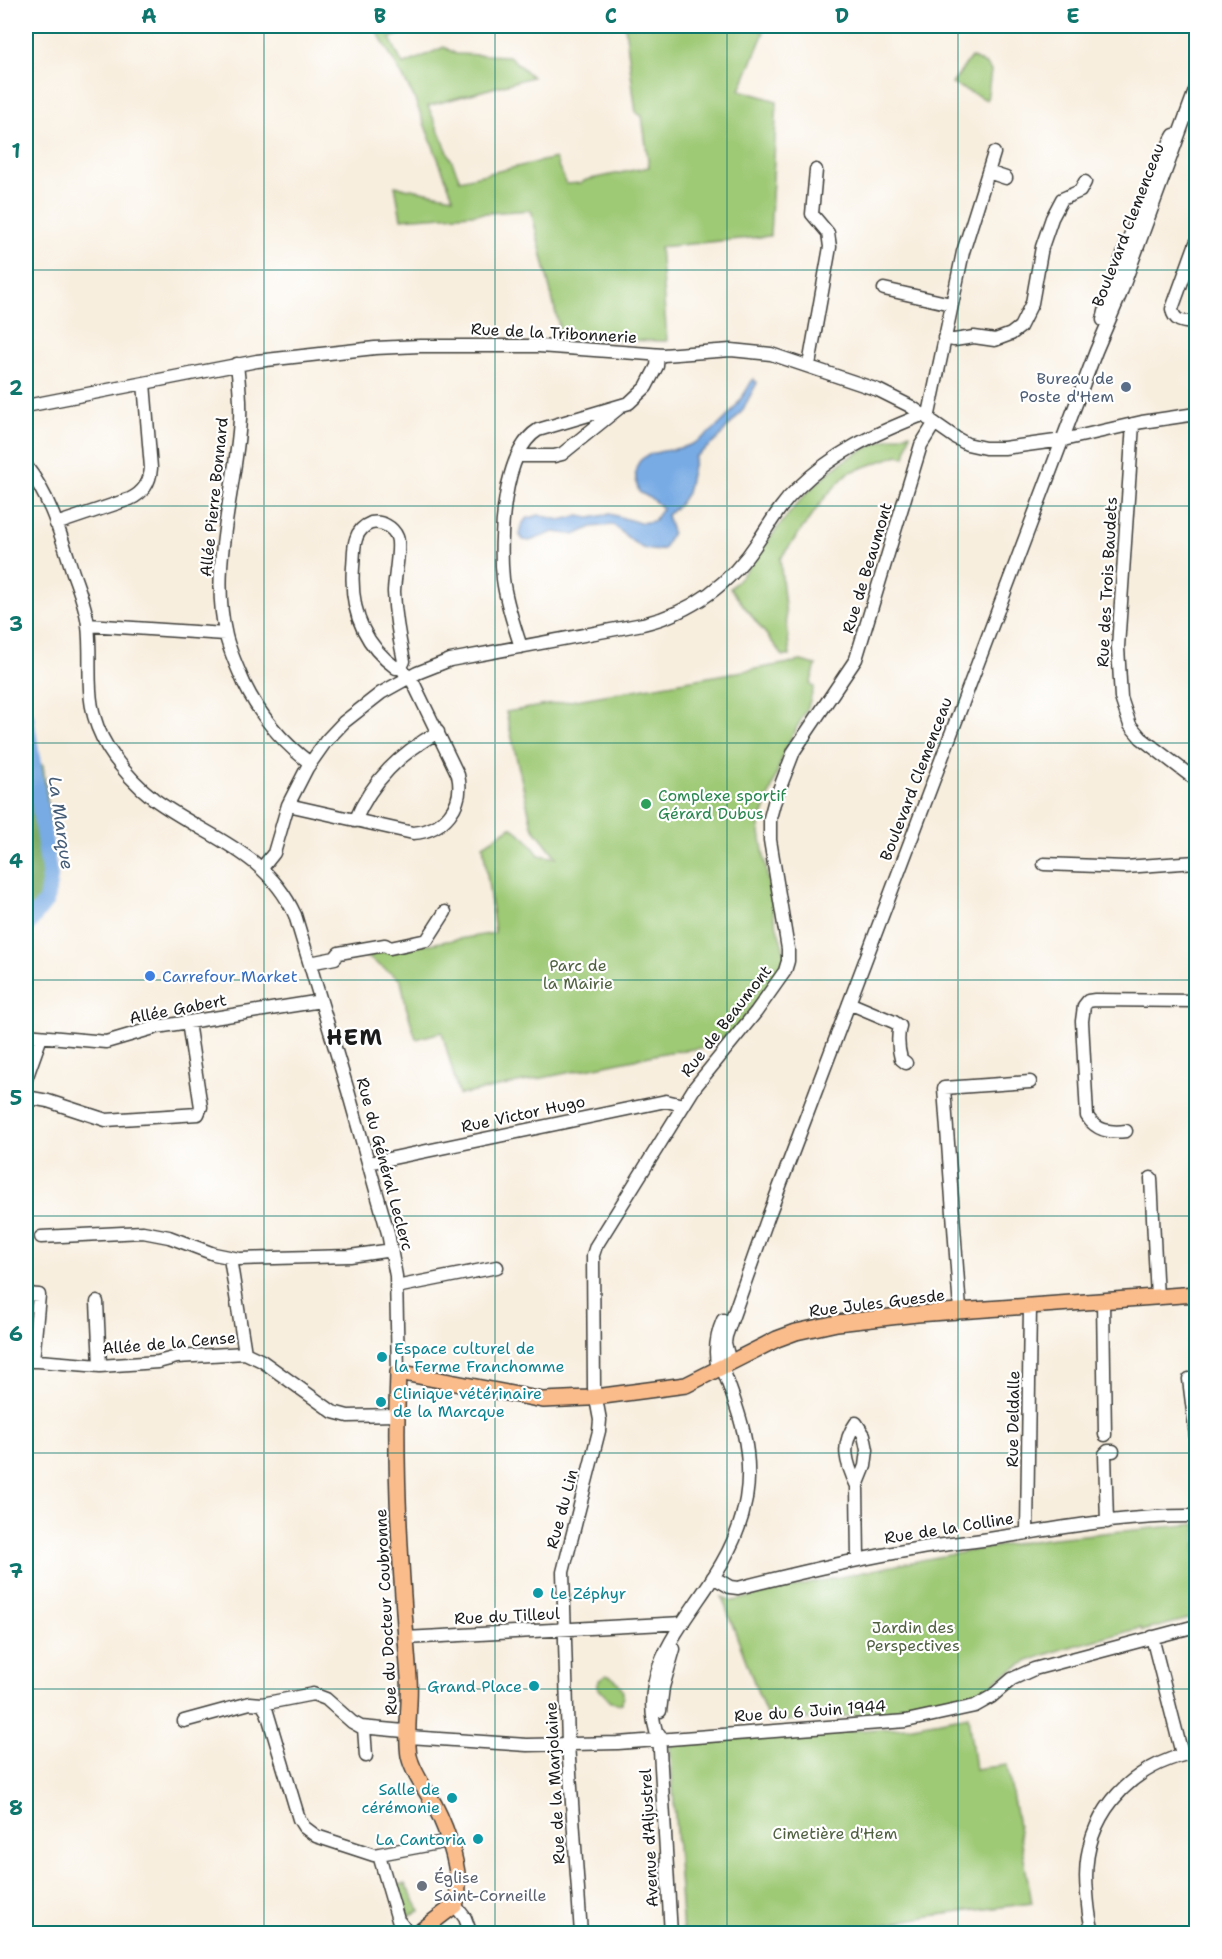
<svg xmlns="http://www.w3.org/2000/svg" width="1222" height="1959" font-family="'Shantell Sans',sans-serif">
<rect width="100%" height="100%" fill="#fff"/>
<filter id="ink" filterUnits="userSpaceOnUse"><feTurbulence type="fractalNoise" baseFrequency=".0167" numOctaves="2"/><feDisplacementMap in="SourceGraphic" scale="12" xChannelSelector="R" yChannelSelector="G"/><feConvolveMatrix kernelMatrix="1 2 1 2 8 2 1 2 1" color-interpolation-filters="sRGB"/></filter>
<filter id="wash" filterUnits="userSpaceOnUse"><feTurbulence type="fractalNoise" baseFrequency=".008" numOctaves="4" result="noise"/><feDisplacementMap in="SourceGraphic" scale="24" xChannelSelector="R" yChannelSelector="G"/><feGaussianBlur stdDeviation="1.35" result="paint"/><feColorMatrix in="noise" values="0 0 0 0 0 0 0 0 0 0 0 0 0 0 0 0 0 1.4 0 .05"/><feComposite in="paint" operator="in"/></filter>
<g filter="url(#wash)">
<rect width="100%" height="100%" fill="#f8eede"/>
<path fill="#9ec975" stroke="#5d7248" stroke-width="1.5" d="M 374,26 L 422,26 L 390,38 L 403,65 L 444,47 L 456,54 L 509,56 L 532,77 L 428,106 L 460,180 L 555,158 L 566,184 L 581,183 L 586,180 L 649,167 L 642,116 L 636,113 L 625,26 L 752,26 L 764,32 L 740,90 L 777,101 L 770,236 L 660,247 L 667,341 L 562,339 L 531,210 L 401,219 L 395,186 L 453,197 L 413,95 Z
M 971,57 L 987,65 L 991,71 L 987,100 L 952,84 Z
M 910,433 L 905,457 L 898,455 L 848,473 L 826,496 L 780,559 L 790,656 L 783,656 L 730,588 C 747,573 756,555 770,538 C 798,501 827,465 871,446 C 883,440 897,437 910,433 Z
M 801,661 L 816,665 L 810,685 L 814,687 L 808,707 L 785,749 L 759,826 L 774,917 L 786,957 L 775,979 L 733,1031 L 708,1047 L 664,1053 L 459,1095 L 442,1032 L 416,1039 L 406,1006 L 401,980 L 364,955 L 495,933 L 483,845 L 511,827 L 526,838 L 539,855 L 557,858 L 532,826 L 506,712 Z
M 1196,1524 L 1196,1617 L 1142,1631 L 1141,1628 L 1062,1649 L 1028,1661 L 1001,1676 L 984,1693 L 961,1701 L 914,1711 L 769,1722 L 722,1597 L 733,1601 C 837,1577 940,1554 1046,1539 C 1096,1533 1147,1529 1196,1524 Z
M 606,1675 C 618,1678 628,1693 621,1704 L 611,1702 L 598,1688 L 598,1681 Z
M 968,1716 L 975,1769 L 1007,1765 L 1032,1903 L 930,1916 L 840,1933 L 683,1933 L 670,1746 L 672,1746 L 672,1743 L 907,1727 Z
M 405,1884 L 420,1911 L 404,1917 L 392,1886 Z"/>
<path fill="#7ead66" stroke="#4d6441" stroke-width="1.5" d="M 26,757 L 43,765 L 49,814 L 55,892 L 36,921 L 26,934 Z"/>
<path fill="#78abe4" stroke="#4a6480" stroke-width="1.5" d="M 753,379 L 757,383 L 742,411 L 717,440 L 695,457 L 687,493 L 679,505 L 667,515 L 672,532 L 664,549 C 642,556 629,537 613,525 L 592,527 L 575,535 L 554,532 L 530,541 L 523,540 L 519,534 L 521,526 L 526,519 L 539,515 L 560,520 L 579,516 L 590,518 L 610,514 L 640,523 L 654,521 L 662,508 L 652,499 L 639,492 C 625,450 656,454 684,447 C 691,445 699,441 705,436 C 726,422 740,402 753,379 Z"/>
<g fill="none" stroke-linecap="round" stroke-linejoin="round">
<path stroke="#78abe4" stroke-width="16" d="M 26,717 L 50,877 L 46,901 L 26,927"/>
</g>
</g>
<g filter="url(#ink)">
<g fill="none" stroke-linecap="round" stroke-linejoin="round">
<defs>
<path id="minor" d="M 988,172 L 1006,178
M 1196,243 L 1172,309 C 1174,323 1185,322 1196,323
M 884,289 L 951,304
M 1103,320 C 1111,284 1125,249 1138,215 C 1149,188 1159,161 1174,135
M 944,338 L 954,340 L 974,337 L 995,340 L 1011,334 L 1020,327 L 1032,303 L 1042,247 L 1052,218 L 1062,199 L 1080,191 L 1085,182
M 237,364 C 239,382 241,400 240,419 C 236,491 209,564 226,636 C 230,652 237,667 244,683 C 259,714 282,742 310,763
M 809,365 L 830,247 L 828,233 L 812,214 L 816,170
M 26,406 L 257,361 L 375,348 L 420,346 L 539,346 L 663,355 L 731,350 L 771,354 L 878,390 L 910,406 L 956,438 L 967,444 L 985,448 L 1004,448 L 1063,440 L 1142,422 L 1196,414
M 928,419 L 963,252 L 994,153
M 1133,424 L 1118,647 L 1121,698 L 1130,725 L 1141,738 L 1196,780
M 517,456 L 554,456 L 562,454 L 619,408
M 26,466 C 50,496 61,536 73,573 C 79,590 86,607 88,625 C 93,672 81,704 108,748 C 120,767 136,785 154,799 C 206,837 266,851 295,915 L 348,1091 L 388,1233 L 396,1276 L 398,1372
M 56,524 L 130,499 C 143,493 150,482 151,468 L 144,383
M 88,625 L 225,634
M 521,647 C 514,625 506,603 503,579 C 499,542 502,452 538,430 L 629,403 L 646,387 L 657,366 L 658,355
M 401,667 L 396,668 C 362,643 350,607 353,567 C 354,558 353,548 356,539 C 358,532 363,526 371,523 C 382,521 393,527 397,537 C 401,547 394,579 394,592 C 395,615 399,638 404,661 L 401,667 L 407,677
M 288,805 L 413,833 C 443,831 465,806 458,775 L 410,676
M 355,821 C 372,780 401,753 438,732
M 1044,864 L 1125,867 L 1196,862
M 262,868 L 274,853 L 288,805 L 307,768 L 326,741 L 344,722 L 381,693 L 417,673 L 450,660 L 643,624 C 693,612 731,583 759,540 C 771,522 781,504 797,489 C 834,452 874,434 922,415
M 310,963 L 335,958 L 339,953 L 385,945 L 390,948 L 427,940 L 445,912
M 849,1003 L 894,1022 L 900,1026 C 897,1038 898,1048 901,1059 L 906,1063
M 26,1035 L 106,1042 L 157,1027 L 321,1001
M 26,1079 L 41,1037
M 26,1097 L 48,1101 L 106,1120 L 198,1114 L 201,1107 L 188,1022
M 1126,1131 C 1110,1133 1096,1131 1087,1116 L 1082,1021 L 1084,1006 L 1088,1001 L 1095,1000 L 1196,1001
M 369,1163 L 666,1101 L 683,1105
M 1151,1178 L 1157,1298
M 41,1237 L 143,1232 L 169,1237 L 214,1254 L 239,1259 L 350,1256 L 392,1250
M 230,1258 L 245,1353
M 396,1287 L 497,1267
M 26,1294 L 39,1295 L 33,1361
M 97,1302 L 100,1366
M 1103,1302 L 1105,1435
M 960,1310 L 944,1088 L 1030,1082
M 26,1360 L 100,1366 L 158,1362 L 177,1357 L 245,1353 L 262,1361 L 333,1412 L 348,1416 L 396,1415
M 730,1363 L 725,1343 L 726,1336 L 767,1220 L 1096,351 L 1120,295 L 1196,88
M 718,1369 C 714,1352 716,1336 723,1320
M 1189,1379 L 1196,1436
M 857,1486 C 846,1463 840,1445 856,1423 L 864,1435 L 867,1450 L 865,1466 L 857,1486 L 858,1560
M 1107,1522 L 1105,1454 L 1108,1451 L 1113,1451
M 1027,1532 L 1030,1306
M 713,1577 L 730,1587 L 738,1588 C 797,1573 856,1559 916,1549 C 944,1544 973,1542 1002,1537 C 1066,1527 1131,1515 1196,1516
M 1152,1637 L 1182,1754
M 405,1638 L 683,1623
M 262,1704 L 267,1712 L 299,1819 L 304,1827 L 316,1836 L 374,1855 L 449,1841
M 660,1711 L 663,1687 L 674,1649
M 184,1721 L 250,1703 L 262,1704 L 313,1694 L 326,1699 L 352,1722 L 361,1727 L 404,1731 L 409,1737 L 527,1745 L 618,1743 L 906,1721 L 975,1706 L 991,1697 L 1012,1679 L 1034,1669 L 1196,1626
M 364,1728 L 366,1756
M 659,1734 L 671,1934
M 659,1740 C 632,1670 690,1619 722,1563 C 733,1544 742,1522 746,1499 C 754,1451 739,1411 722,1367
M 379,1855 L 398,1920 L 409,1934
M 455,1905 L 465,1918 L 471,1934
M 581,1934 L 568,1744 L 563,1572 L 599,1431 L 600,1420 L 594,1388 L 593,1255 L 596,1246 L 695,1087 L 756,1012 L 785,971 L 788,961 L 788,949 L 770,840 L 770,818 L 774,803 L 794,751 L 856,659 L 921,445 L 934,424
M 1094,1934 C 1089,1921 1088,1907 1087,1893 C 1079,1820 1127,1765 1196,1752"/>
<path id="major" d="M 417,1934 L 455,1905 C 465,1878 447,1829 434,1804 C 425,1789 413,1773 409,1756 C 405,1731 411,1703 409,1678 C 401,1577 394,1473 398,1372 L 543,1400 L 588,1398 L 686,1385 L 777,1339 L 796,1332 L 837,1323 L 917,1314 L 1196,1294"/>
</defs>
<use href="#minor" stroke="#3d3c39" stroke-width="15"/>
<use href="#major" stroke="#3d3c39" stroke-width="18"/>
<use href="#minor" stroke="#fff" stroke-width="12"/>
<use href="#major" stroke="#fabc8b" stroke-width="15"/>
</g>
</g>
<path fill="none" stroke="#0f766e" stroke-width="1.5" stroke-opacity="0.55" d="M 264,26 L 264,1934M 495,26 L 495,1934M 727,26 L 727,1934M 958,26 L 958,1934M 26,270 L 1196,270M 26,506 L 1196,506M 26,743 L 1196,743M 26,980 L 1196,980M 26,1216 L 1196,1216M 26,1453 L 1196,1453M 26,1689 L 1196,1689"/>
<circle fill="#5c6f8a" stroke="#fff" stroke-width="2" cx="1126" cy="387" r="6"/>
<circle fill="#2e9e5b" stroke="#fff" stroke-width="2" cx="646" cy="804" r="6"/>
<circle fill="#3f7fe0" stroke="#fff" stroke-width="2" cx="150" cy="976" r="6"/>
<g fill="#0f9aa8" stroke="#fff" stroke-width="2">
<circle cx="382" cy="1357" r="6"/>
<circle cx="381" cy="1402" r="6"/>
<circle cx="538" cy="1593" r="6"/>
<circle cx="534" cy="1686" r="6"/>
<circle cx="452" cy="1798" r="6"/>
<circle cx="478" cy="1839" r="6"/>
</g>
<circle fill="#6b7280" stroke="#fff" stroke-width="2" cx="422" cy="1886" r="6"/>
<g text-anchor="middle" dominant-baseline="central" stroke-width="4.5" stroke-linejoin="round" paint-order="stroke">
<g font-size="16" fill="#1c1c1c" stroke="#fff">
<text transform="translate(1128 225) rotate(-69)">Boulevard Clemenceau</text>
<text transform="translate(554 333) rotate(3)">Rue de la Tribonnerie</text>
<text transform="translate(214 497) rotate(-84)">Allée Pierre Bonnard</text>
<text transform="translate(867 568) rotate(-73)">Rue de Beaumont</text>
<text transform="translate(1107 582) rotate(-87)">Rue des Trois Baudets</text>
<text transform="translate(916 779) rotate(-69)">Boulevard Clemenceau</text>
<text transform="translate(178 1009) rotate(-11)">Allée Gabert</text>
<text transform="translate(726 1021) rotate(-52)">Rue de Beaumont</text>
<text transform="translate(523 1114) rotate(-12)">Rue Victor Hugo</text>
<text transform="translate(385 1164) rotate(75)">Rue du Général Leclerc</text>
<text transform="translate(877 1303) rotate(-7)">Rue Jules Guesde</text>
<text transform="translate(169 1343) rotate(-5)">Allée de la Cense</text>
<text transform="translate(1013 1419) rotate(-89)">Rue Deldalle</text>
<text transform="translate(562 1509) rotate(-75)">Rue du Lin</text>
<text transform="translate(949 1528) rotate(-9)">Rue de la Colline</text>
<text transform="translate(386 1612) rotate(-93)">Rue du Docteur Coubronne</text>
<text transform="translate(507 1616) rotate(-3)">Rue du Tilleul</text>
<text transform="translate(810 1711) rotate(-4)">Rue du 6 Juin 1944</text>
<text transform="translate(555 1783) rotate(-93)">Rue de la Marjolaine</text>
<text transform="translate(649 1838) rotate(-93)">Avenue d'Aljustrel</text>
</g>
<g font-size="16" fill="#4e5e75" stroke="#fff" text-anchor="end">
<text x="1114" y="378">Bureau de<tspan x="1114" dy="18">Poste d'Hem</tspan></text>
</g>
<g font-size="16" fill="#27864d" stroke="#fff" text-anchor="start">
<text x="658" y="795">Complexe sportif<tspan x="658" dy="18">Gérard Dubus</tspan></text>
</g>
<g font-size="16" fill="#506140" stroke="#fff">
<text x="578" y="965">Parc de<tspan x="578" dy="18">la Mairie</tspan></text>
<text x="913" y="1627">Jardin des<tspan x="913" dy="18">Perspectives</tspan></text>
<text x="835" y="1833">Cimetière d'Hem</text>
</g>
<g font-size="16" fill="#366cbe" stroke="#fff" text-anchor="start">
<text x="162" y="976">Carrefour Market</text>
</g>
<g font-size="16" fill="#0d838f" stroke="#fff" text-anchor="start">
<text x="394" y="1348">Espace culturel de<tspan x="394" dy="18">la Ferme Franchomme</tspan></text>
<text x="393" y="1393">Clinique vétérinaire<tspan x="393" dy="18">de la Marcque</tspan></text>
<text x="550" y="1593">Le Zéphyr</text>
<text x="522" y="1686" text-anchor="end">Grand Place</text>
<text x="440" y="1789" text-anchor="end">Salle de<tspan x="440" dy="18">cérémonie</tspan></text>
<text x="466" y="1839" text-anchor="end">La Cantoria</text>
</g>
<g font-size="16" fill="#5b616d" stroke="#fff" text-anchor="start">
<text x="434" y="1877">Église<tspan x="434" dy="18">Saint-Corneille</tspan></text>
</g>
<g font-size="18" font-style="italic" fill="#455c76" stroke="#fff">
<text transform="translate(61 823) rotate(82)">La Marque</text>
</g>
<g font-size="22" font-weight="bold" letter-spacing="1.5" fill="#1c1c1c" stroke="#fff">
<text x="355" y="1037">HEM</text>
</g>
</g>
<rect width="1222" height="1959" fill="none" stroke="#fff" stroke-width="66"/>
<rect x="33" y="33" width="1156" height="1893" fill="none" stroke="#0f766e" stroke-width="2"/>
<g font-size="20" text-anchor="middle" font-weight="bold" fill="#0f766e">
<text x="149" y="23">A</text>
<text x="380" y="23">B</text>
<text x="611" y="23">C</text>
<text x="842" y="23">D</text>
<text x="1073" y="23">E</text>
<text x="16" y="158">1</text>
<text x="16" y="395">2</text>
<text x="16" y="631">3</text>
<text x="16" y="868">4</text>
<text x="16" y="1105">5</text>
<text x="16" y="1341">6</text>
<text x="16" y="1578">7</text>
<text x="16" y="1815">8</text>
</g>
</svg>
